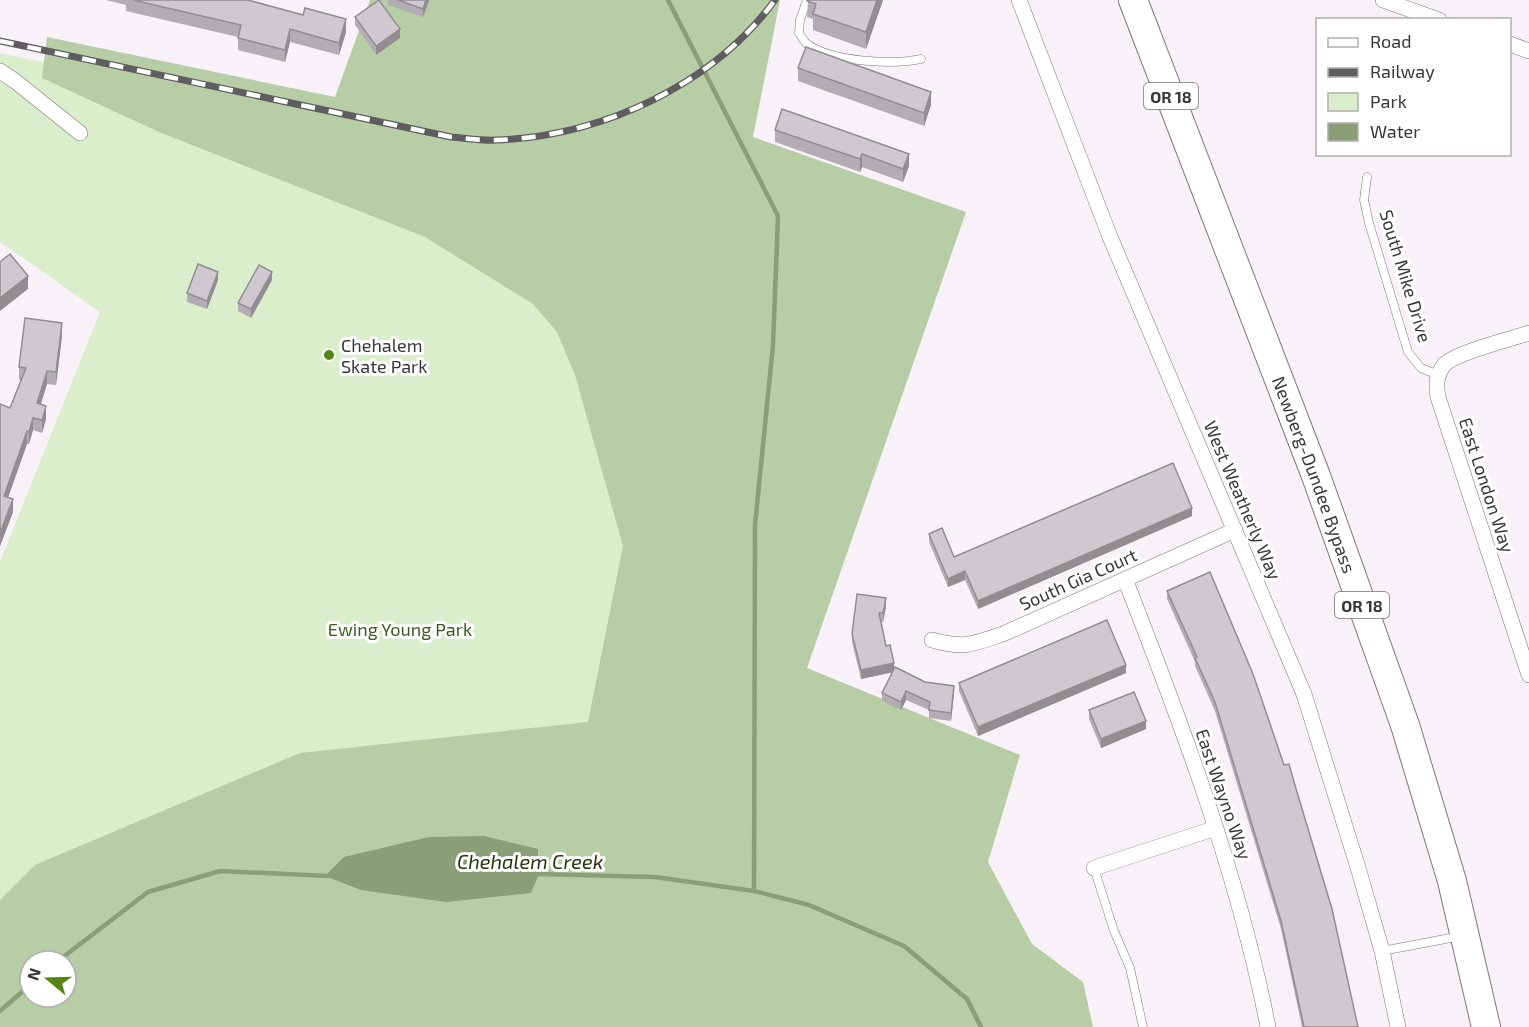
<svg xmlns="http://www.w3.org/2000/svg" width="1529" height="1027" font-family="'Exo 2',sans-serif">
<rect width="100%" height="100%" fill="#f8f2f8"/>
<path fill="#dbeecb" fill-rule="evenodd" d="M 0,53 L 428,143 L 966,212 L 806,668 L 60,1027 L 0,1007 L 0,562 L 100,312 L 0,242 ZM 30,961 L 66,961 L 66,997 L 30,997 Z"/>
<path fill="#b7cda5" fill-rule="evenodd" d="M 370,0 L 780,0 L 753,137 L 966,212 L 807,668 L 1020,755 L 988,862 L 1032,944 L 1083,982 L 1093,1027 L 0,1027 L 0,900 L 35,865 L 300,753 L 588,722 L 623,546 L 575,375 L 557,332 L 533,304 L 425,237 L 159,132 L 42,78 L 47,37 L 335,97 ZM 30,961 L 66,961 L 66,997 L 30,997 Z"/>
<path fill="#8a9e78" d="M 484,836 L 538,849 L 539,874 L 531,893 L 446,902 L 361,890 L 325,876 L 344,857 L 429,837 Z"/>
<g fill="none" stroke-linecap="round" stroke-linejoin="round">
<path stroke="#8a9e78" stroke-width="4.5" d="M 668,0 L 778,216 L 773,345 L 755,525 L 754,891
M 535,874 L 655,877 L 754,891 L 809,905 L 904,946 L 967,999 L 981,1027
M 58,961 L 148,892 L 220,871 L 329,876
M 0,1011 L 30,985"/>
<defs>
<path id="lane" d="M 807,0 L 800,20 L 799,33 C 801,36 804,41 807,44 C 832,62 892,65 921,59
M 1367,177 L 1364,200 L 1369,223 L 1408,352 L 1421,368 L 1438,375
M 1094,868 L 1114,931 L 1130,968 L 1143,1027
M 1382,951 L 1461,936"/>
<path id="street" d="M 1019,0 L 1110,237 L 1304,694 L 1359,871 L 1382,951 L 1398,1027
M 1383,0 L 1439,20
M 1510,44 L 1529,51
M 0,71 L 15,81 L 80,133
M 1529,333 C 1511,339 1454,353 1444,365 C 1436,375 1436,385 1438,397 L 1529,675
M 1125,579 C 1182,725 1238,873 1268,1027
M 932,640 C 964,649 973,644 1003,634 L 1235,530
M 1094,868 L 1216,828"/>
<g id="highway">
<path id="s1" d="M 1133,0 L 1316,476 L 1405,725 L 1452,881 L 1486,1027"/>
</g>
</defs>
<use href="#lane" stroke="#7b767b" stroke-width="9"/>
<use href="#street" stroke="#7b767b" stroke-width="16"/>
<use href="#highway" stroke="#7b767b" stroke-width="30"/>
<use href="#lane" stroke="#fff" stroke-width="8"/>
<use href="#street" stroke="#fff" stroke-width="15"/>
<use href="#highway" stroke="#fff" stroke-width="28"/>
<defs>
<path id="rail" d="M 0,41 L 451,137 C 466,138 482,141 497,140 C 602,136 713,85 775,0"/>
</defs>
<use href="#rail" stroke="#5f5d5f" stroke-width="7"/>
<use href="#rail" stroke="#fff" stroke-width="4.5" stroke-dasharray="14" stroke-linecap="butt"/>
</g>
<path fill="#b2adb2" d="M 106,0 L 248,0 L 346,32 L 339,55 L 290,42 L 285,62 L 238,50 L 238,37 L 126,11 L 126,5 Z
M 388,0 L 429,0 L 423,17 L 388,5 Z
M 808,0 L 883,0 L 866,49 L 813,30 L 813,19 L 807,17 Z
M 355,17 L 400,38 L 376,55 L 355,25 Z
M 798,68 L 931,105 L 924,126 L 798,81 Z
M 775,130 L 909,166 L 903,182 L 862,167 L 860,172 L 775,142 Z
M 218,280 L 207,309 L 187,302 L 187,293 Z
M 272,280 L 251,318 L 238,311 L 238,303 Z
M 62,336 L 56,385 L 47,384 L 41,404 L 46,419 L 42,433 L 33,430 L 29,444 L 27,444 L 8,497 L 13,512 L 0,546 L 21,380 L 19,380 L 19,367 Z
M 1192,516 L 978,609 L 965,580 L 948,587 L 929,542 L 929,534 L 954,557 Z
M 1210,572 L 1358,1027 L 1302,1027 L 1281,929 L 1215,711 L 1195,666 L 1195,662 L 1167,599 L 1167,591 Z
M 886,607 L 883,622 L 881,622 L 886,646 L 894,670 L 925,682 L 954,694 L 951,721 L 929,718 L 929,710 L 906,700 L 901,710 L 882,701 L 882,693 L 893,672 L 861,679 L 852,642 L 852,634 Z
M 1126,673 L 978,736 L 959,691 L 959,683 Z
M 1089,710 L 1146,729 L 1101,748 L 1089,719 Z"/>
<path fill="#918d91" d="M 426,0 L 429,0 L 423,17 L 423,9 Z
M 877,0 L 883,0 L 866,49 L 866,32 Z
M 346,19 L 346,32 L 339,55 L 339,43 Z
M 290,29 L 290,42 L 285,62 L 285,50 Z
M 400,29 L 400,38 L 376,55 L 376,46 Z
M 931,92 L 931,105 L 924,126 L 924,113 Z
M 862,154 L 862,167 L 860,172 L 860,159 Z
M 909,154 L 909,166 L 903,182 L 903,169 Z
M 218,272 L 218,280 L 207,309 L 207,301 Z
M 272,272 L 272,280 L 251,318 L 251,309 Z
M 28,276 L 28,289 L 0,311 L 0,298 Z
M 62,323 L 62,336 L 56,385 L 56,372 Z
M 47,371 L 47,384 L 37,416 L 37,403 Z
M 46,406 L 46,419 L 42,433 L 42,420 Z
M 33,418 L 33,430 L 29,444 L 29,432 Z
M 27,431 L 27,444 L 4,509 L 4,496 Z
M 13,499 L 13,512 L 0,546 L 0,533 Z
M 1192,508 L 1192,516 L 978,609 L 978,601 Z
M 965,571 L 965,580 L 948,587 L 948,579 Z
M 886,598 L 886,607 L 883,622 L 883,613 Z
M 894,663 L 894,672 L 861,679 L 861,670 Z
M 1126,665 L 1126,673 L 978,736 L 978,727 Z
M 954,686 L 954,694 L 951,721 L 951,713 Z
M 906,691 L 906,700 L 901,710 L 901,702 Z
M 1146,721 L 1146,729 L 1101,748 L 1101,739 Z"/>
<path fill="#cfc9cf" stroke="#918d91" stroke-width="1.5" d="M 133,0 L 248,0 L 303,15 L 305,8 L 346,19 L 339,43 L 290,29 L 285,50 L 238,38 L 241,25 Z
M 379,0 L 400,29 L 376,46 L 355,17 Z
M 398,0 L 426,0 L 423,9 Z
M 808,0 L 877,0 L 866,32 L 813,14 L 816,4 L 807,1 Z
M 806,47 L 931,92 L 924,113 L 798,68 Z
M 782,109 L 909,154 L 903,169 L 862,154 L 860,159 L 775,130 Z
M 10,254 L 28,276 L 0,298 L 0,262 Z
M 198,264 L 218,272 L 207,301 L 187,293 Z
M 259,265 L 272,272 L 251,309 L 238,303 Z
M 25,318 L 62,323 L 56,372 L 47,371 L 37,403 L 46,406 L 42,420 L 33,418 L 29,432 L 27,431 L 4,496 L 13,499 L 0,533 L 0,404 L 10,408 L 26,368 L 19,367 Z
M 1173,463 L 1192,508 L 978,601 L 965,571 L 948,579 L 929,534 L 942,528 L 954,557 Z
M 1210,572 L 1253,674 L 1284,765 L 1289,764 L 1294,782 L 1332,909 L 1358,1027 L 1304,1027 L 1281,921 L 1215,702 L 1195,658 L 1197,657 L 1167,591 Z
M 857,594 L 886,598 L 883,613 L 879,613 L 886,646 L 890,645 L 894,663 L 861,670 L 852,634 Z
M 1107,620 L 1126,665 L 978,727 L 959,683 Z
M 895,667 L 925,682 L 954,686 L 951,713 L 929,710 L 930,702 L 906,691 L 901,702 L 882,693 Z
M 1134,692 L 1146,721 L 1101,739 L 1089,710 Z"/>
<circle fill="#558415" stroke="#fff" stroke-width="2" cx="329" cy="355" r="6"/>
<g text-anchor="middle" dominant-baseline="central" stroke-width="6" stroke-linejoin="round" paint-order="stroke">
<g fill="#fff" stroke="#747374" stroke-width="1.5">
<rect x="1144" y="83" width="54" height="26" rx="4.5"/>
<rect x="1335" y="592" width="54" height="26" rx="4.5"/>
</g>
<g font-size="16" font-weight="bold" fill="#393739">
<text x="1171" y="96">OR 18</text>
<text x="1362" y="605">OR 18</text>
</g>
<g font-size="18" fill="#393739" stroke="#fff">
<text transform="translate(1406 276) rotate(73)">South Mike Drive</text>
<text stroke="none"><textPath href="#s1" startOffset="508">Newberg-Dundee Bypass</textPath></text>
<text transform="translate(1487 485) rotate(72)">East London Way</text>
<text transform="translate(1243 500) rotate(67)">West Weatherly Way</text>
<text transform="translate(1078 579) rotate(-24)">South Gia Court</text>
<text transform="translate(1224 794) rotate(71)">East Wayno Way</text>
</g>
<g font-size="18" fill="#393739" stroke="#fff" text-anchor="start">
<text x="341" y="345">Chehalem<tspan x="341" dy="21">Skate Park</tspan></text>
</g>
<g font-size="18" fill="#3d5920" stroke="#fff">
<text x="400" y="629">Ewing Young Park</text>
</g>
<g font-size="20" font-style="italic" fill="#22360b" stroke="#fff">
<text x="530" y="861">Chehalem Creek</text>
</g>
</g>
<rect x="1316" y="18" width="195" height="138" fill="#ffffff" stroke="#b0afb0" stroke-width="1.5"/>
<rect x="1328" y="38" width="30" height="9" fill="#ffffff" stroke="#b0afb0" stroke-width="1.5"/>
<text x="1370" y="48" font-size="18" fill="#393739">Road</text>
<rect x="1328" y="68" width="30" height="9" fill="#5f5d5f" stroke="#b0afb0" stroke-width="1.5"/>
<text x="1370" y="78" font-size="18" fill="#393739">Railway</text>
<rect x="1328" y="93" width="30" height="18" fill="#dbeecb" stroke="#b0afb0" stroke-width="1.5"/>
<text x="1370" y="108" font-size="18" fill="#393739">Park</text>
<rect x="1328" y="123" width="30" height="18" fill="#8a9e78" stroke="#b0afb0" stroke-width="1.5"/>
<text x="1370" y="138" font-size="18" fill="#393739">Water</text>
<g transform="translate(48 979) rotate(289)"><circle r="28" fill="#ffffff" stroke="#b0afb0" stroke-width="1.5"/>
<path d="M0-4.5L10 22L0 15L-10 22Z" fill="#558415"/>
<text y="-9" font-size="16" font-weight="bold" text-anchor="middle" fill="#393739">N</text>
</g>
</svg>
